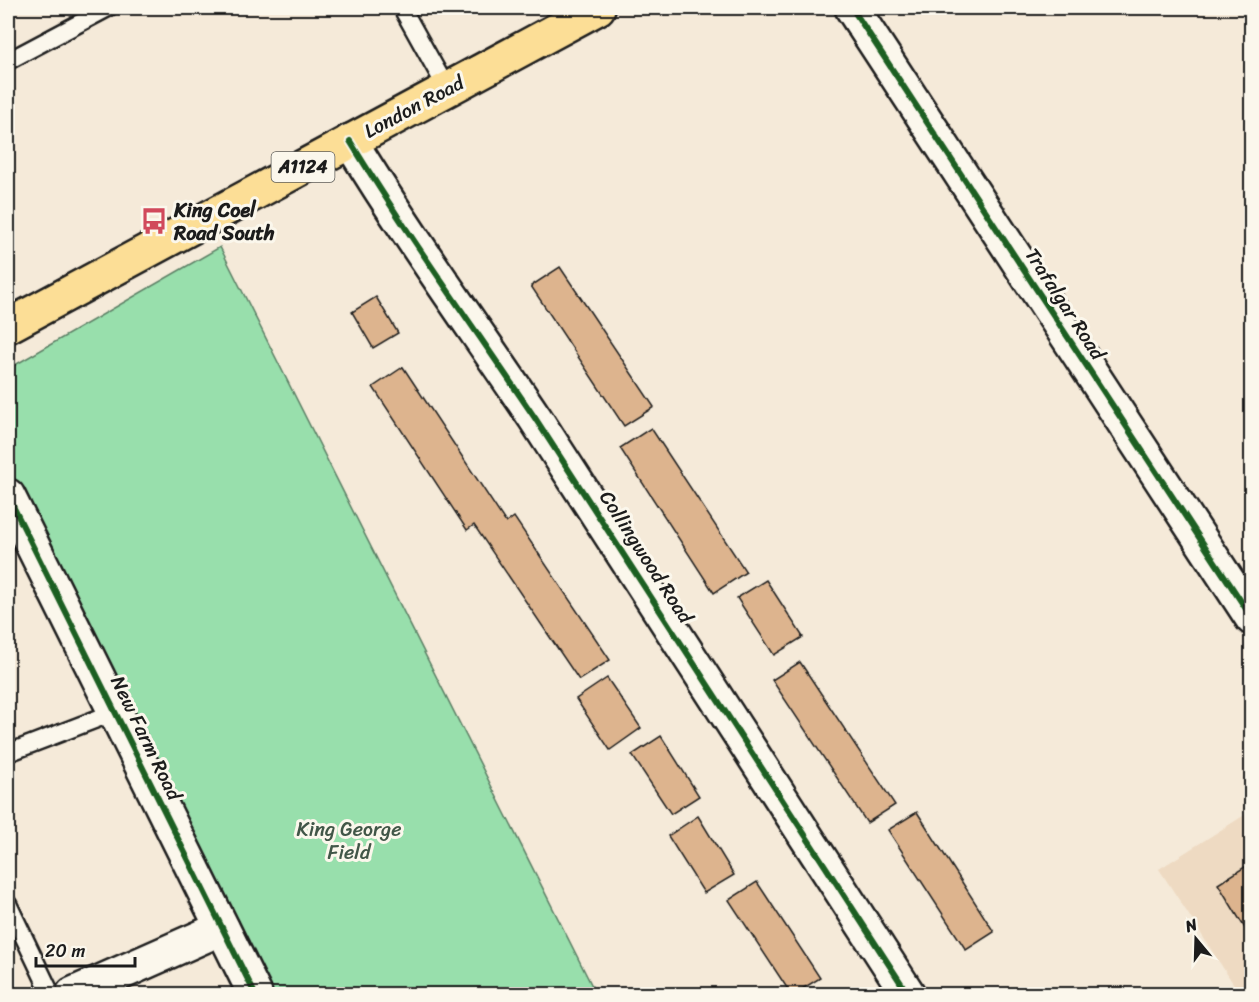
<svg xmlns="http://www.w3.org/2000/svg" width="1259" height="1002" font-family="Sriracha,sans-serif">
<rect width="100%" height="100%" fill="#f5ead9"/>
<filter id="ink" filterUnits="userSpaceOnUse"><feTurbulence type="fractalNoise" baseFrequency=".0167" numOctaves="2"/><feDisplacementMap in="SourceGraphic" scale="12" xChannelSelector="R" yChannelSelector="G"/><feConvolveMatrix kernelMatrix="1 2 1 2 8 2 1 2 1" color-interpolation-filters="sRGB"/></filter>
<g filter="url(#ink)">
<path fill="#eedac2" d="M 1251,811 L 1251,994 L 1240,994 L 1159,869 Z"/>
<path fill="#98dfac" stroke="#5a7e64" stroke-width="1.5" d="M 220,247 L 596,994 L 257,994 L 222,928 L 8,465 L 8,369 Z"/>
<path fill="#ddb48e" stroke="#1c1c1c" stroke-width="1.5" d="M 560,267 L 654,407 L 624,426 L 531,286 Z
M 376,297 L 398,333 L 373,348 L 352,312 Z
M 403,367 L 506,523 L 514,517 L 610,660 L 579,680 L 474,525 L 467,530 L 373,387 Z
M 651,428 L 746,572 L 714,593 L 620,448 Z
M 766,580 L 803,637 L 774,655 L 737,598 Z
M 800,662 L 895,805 L 867,823 L 772,680 Z
M 607,678 L 641,728 L 610,750 L 576,699 Z
M 661,736 L 699,796 L 671,814 L 632,755 Z
M 917,812 L 994,932 L 966,950 L 888,830 Z
M 698,816 L 734,875 L 704,893 L 668,836 Z
M 1251,863 L 1251,938 L 1218,884 Z
M 757,882 L 820,978 L 794,994 L 791,994 L 729,900 Z"/>
<g fill="none" stroke-linecap="round" stroke-linejoin="round">
<defs>
<path id="lane" d="M 402,8 L 447,89
M 8,61 L 108,8
M 8,753 L 115,712
M 8,904 L 51,994"/>
<path id="street" d="M 852,8 L 1252,618
M 350,141 C 408,236 473,326 535,418 C 660,610 785,802 908,994
M 73,994 L 222,928"/>
<path id="secondary" d="M 8,496 L 255,994"/>
<path id="primary" d="M 8,326 L 598,8"/>
</defs>
<use href="#lane" stroke="#1c1c1c" stroke-width="21"/>
<use href="#street" stroke="#1c1c1c" stroke-width="38"/>
<use href="#secondary" stroke="#1c1c1c" stroke-width="38"/>
<use href="#primary" stroke="#1c1c1c" stroke-width="38"/>
<use href="#lane" stroke="#fbf7ec" stroke-width="16"/>
<use href="#street" stroke="#fbf7ec" stroke-width="33"/>
<use href="#secondary" stroke="#fbf7ec" stroke-width="33"/>
<use href="#primary" stroke="#fcde96" stroke-width="33"/>
<defs>
<path id="cycleway" d="M 852,8 L 1252,618
M 350,141 C 408,236 473,326 535,418 C 660,610 785,802 908,994
M 8,496 L 255,994"/>
</defs>
<use href="#cycleway" stroke="#fbf7ec" stroke-width="10"/>
<use href="#cycleway" stroke="#1b5e20" stroke-width="6"/>
</g>
</g>
<defs>
<symbol id="bus-bare" viewBox="-9 -9 18 18"><path d="M-5-6H5V4H4V6H2V4H-2V6H-4V4H-5ZM-3.5-4V0h7V-4ZM-3.5 1.2v1.5H-2V1.2ZM2 1.2v1.5H3.5V1.2Z" fill="#d1495b" stroke="#fbf7ec" stroke-width="2.5" paint-order="stroke"/></symbol>
</defs>
<g fill-rule="evenodd">
<use href="#bus-bare" x="135" y="202" width="38" height="38"/>
</g>
<g text-anchor="middle" dominant-baseline="central" stroke-width="6" stroke-linejoin="round" paint-order="stroke">
<rect fill="#fbf7ec" stroke="#5f5e5a" stroke-width="1.5" x="271.5" y="152" width="63" height="30" rx="4.5"/>
<g font-size="18" font-weight="bold" fill="#1c1c1c">
<text x="303" y="167">A1124</text>
</g>
<g font-size="20" fill="#1c1c1c" stroke="#fbf7ec">
<text transform="translate(414 107) rotate(-28)">London Road</text>
<text transform="translate(1065 304) rotate(57)">Trafalgar Road</text>
<text transform="translate(646 557) rotate(57)">Collingwood Road</text>
<text transform="translate(146 738) rotate(64)">New Farm Road</text>
</g>
<g font-size="20" font-weight="bold" fill="#1c1c1c" stroke="#fbf7ec" text-anchor="start">
<text x="174" y="210">King Coel<tspan x="174" dy="23">Road South</tspan></text>
</g>
<g font-size="20" fill="#415647" stroke="#fbf7ec">
<text x="349" y="829">King George<tspan x="349" dy="23">Field</tspan></text>
</g>
</g>
<rect width="1259" height="1002" fill="none" stroke="#fbf7ec" stroke-width="30"/>
<rect x="15" y="15" width="1229" height="972" fill="none" stroke="#1c1c1c" stroke-width="2" filter="url(#ink)"/>
<g transform="translate(1196 939) rotate(341)" stroke="#fbf7ec" stroke-width="4.5" paint-order="stroke">
<path d="M0-4.5L10 22L0 15L-10 22Z" fill="#1c1c1c"/>
<text y="-9" font-size="16" font-weight="bold" text-anchor="middle" fill="#1c1c1c">N</text>
</g>
<path d="M36 957v9h99v-9" fill="none" stroke="#1c1c1c" stroke-width="3"/>
<text x="45" y="957" font-size="18" fill="#1c1c1c" stroke="#fbf7ec" stroke-width="4.5" paint-order="stroke">20 m</text>
</svg>
